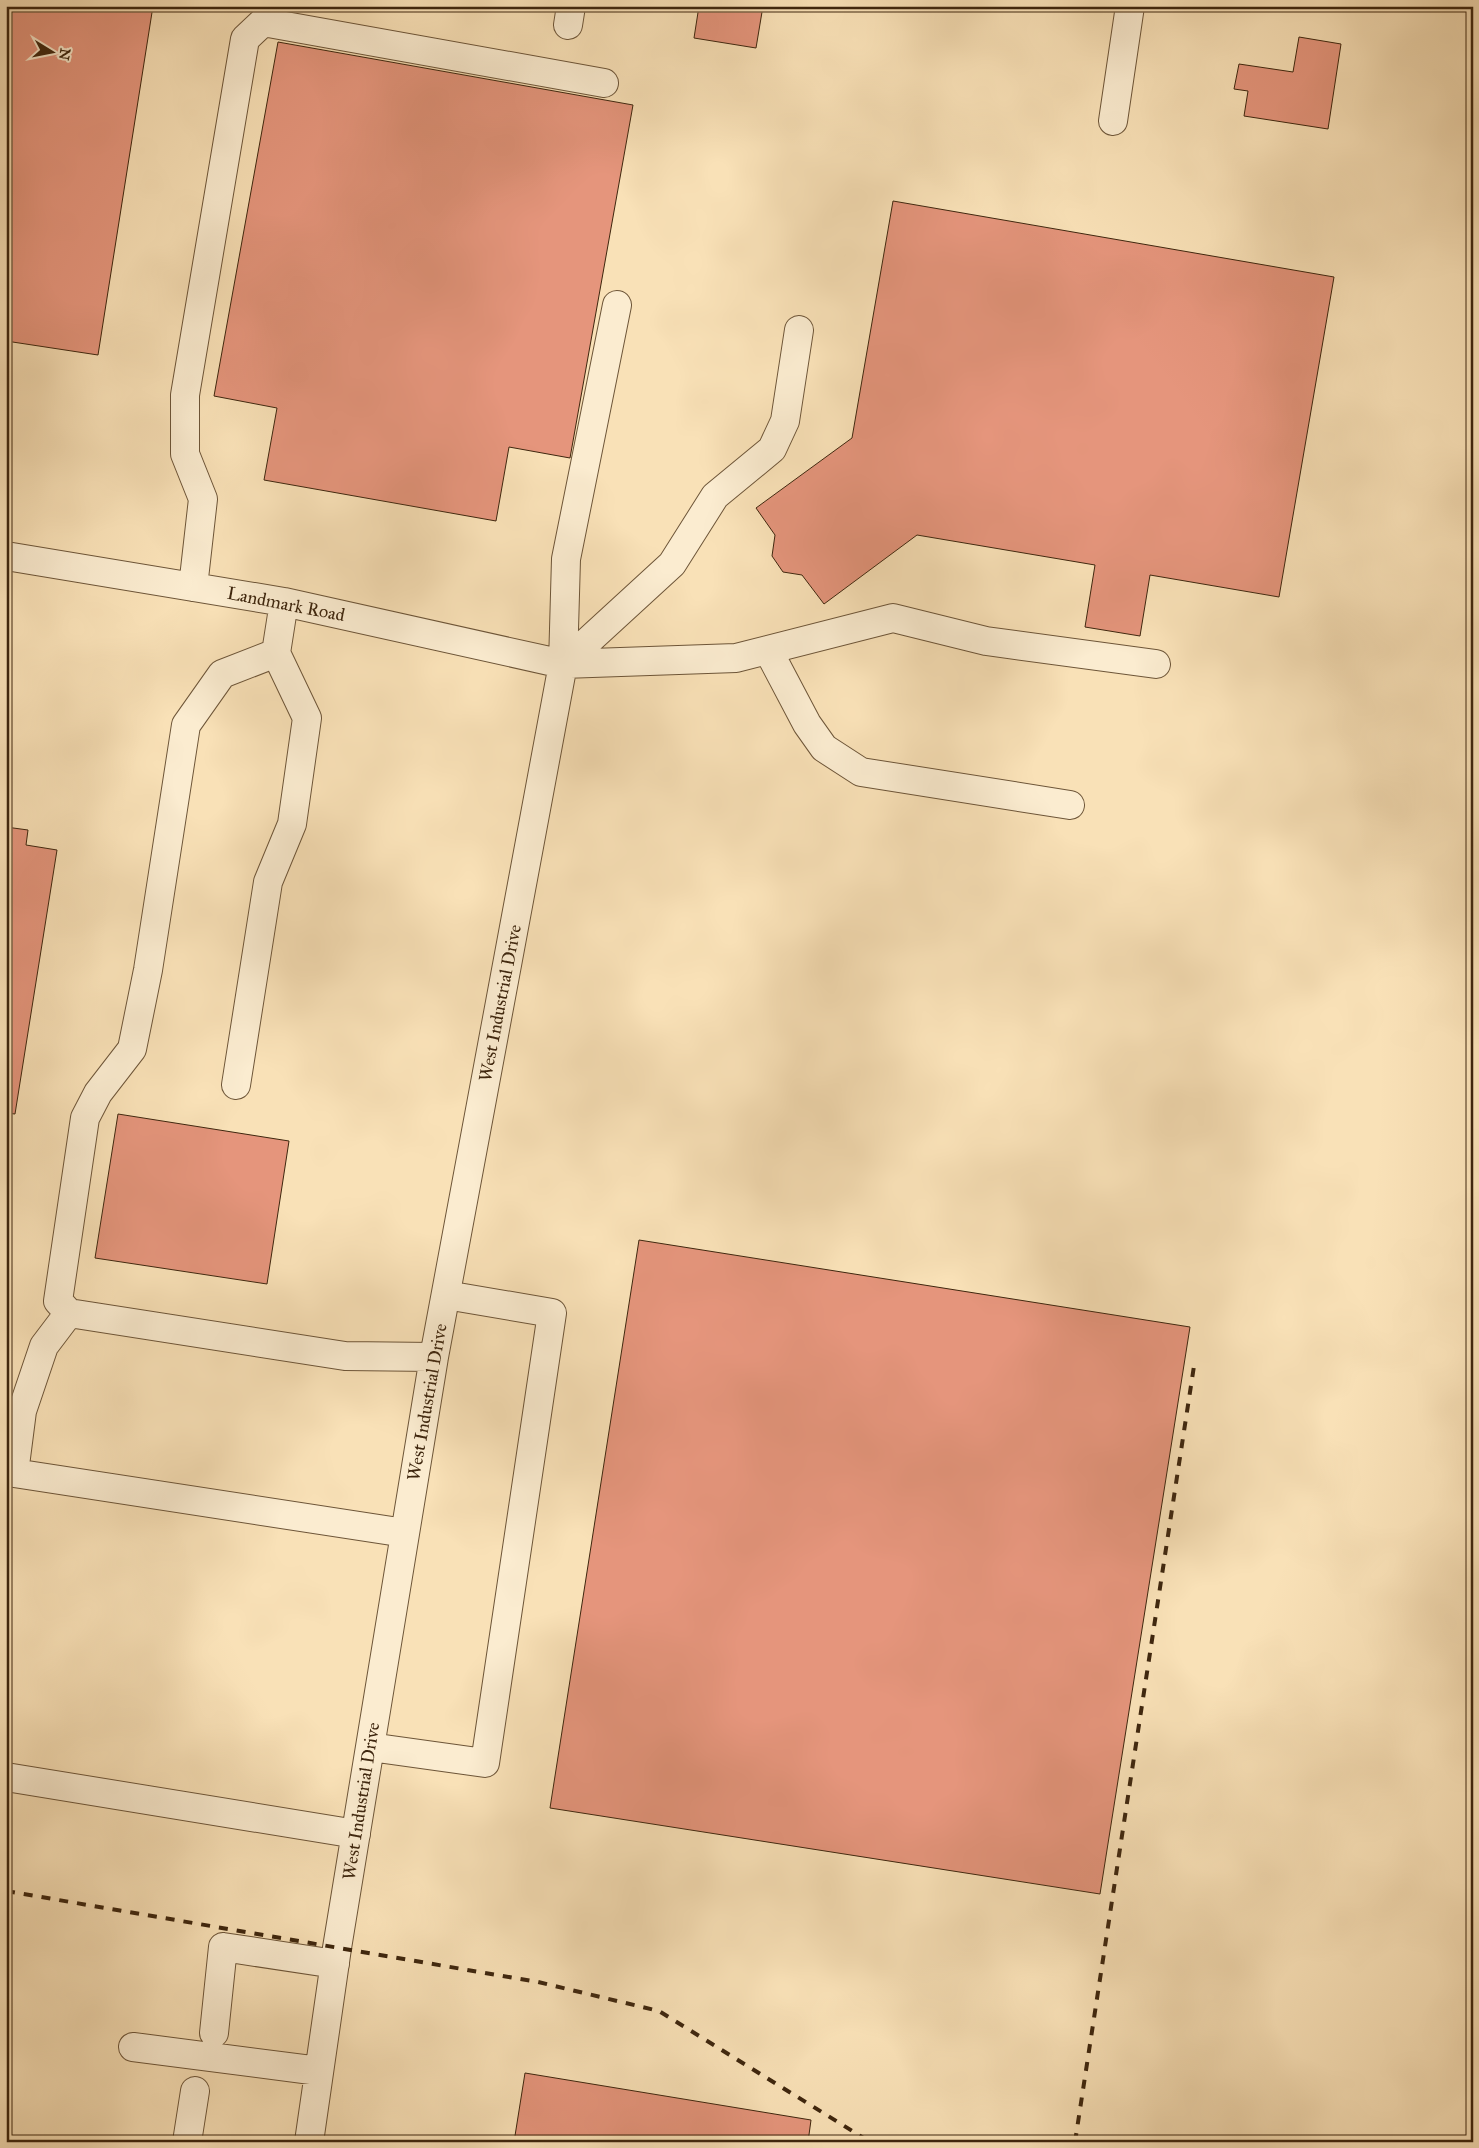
<svg xmlns="http://www.w3.org/2000/svg" width="1479" height="2148" font-family="'IM FELL Great Primer',serif">
<rect width="100%" height="100%" fill="#f9e1b7"/>
<filter id="stains"><feTurbulence type="fractalNoise" baseFrequency=".004" numOctaves="4"/><feColorMatrix values="0 0 0 0 .2 0 0 0 0 .09 0 0 0 0 .02 0 0 0 .5 -.17"/></filter>
<radialGradient id="worn" r=".72"><stop offset=".6" stop-color="#630" stop-opacity="0"/><stop offset="1" stop-color="#630" stop-opacity=".3"/></radialGradient>
<path fill="#e5957c" stroke="#3e260e" d="M 6,6 L 153,6 L 98,355 L 6,341 Z
M 699,6 L 763,6 L 756,48 L 694,38 Z
M 1299,37 L 1341,44 L 1328,129 L 1244,116 L 1248,91 L 1234,89 L 1239,64 L 1293,72 Z
M 278,42 L 633,105 L 570,458 L 509,447 L 496,521 L 264,480 L 277,408 L 214,396 Z
M 893,201 L 1334,277 L 1279,597 L 1150,575 L 1140,636 L 1085,627 L 1095,565 L 917,535 L 824,604 L 802,575 L 783,572 L 772,556 L 775,535 L 756,508 L 852,438 Z
M 6,827 L 28,830 L 26,845 L 57,850 L 15,1114 L 6,1113 Z
M 118,1114 L 289,1141 L 267,1284 L 95,1258 Z
M 639,1240 L 1190,1327 L 1100,1894 L 550,1808 Z
M 525,2073 L 811,2120 L 808,2142 L 514,2142 Z"/>
<g fill="none" stroke-linecap="round" stroke-linejoin="round">
<defs>
<path id="minor" d="M 568,25 L 571,6
M 1113,121 L 1130,6
M 6,556 L 284,602 L 563,664 L 736,658 L 893,618 L 986,641 L 1156,664
M 193,587 L 203,499 L 185,454 L 185,395 L 245,39 L 263,22 L 604,83
M 768,650 L 807,724 L 824,748 L 861,772 L 1070,805
M 276,653 L 222,674 L 186,725 L 148,970 L 132,1049 L 98,1093 L 85,1118 L 58,1301 L 69,1313 L 345,1356 L 434,1357
M 563,664 L 672,564 L 715,496 L 772,449 L 785,421 L 799,330
M 236,1085 L 268,882 L 292,824 L 307,718 L 276,653 L 284,602
M 69,1313 L 44,1346 L 22,1411 L 14,1473 L 405,1533
M 370,1747 L 485,1763 L 552,1313 L 446,1295
M 6,1777 L 356,1834
M 214,2033 L 223,1947 L 335,1964
M 133,2047 L 319,2071
M 187,2142 L 195,2091
M 309,2142 L 337,1948 L 434,1357 L 563,664 L 566,559 L 617,305"/>
</defs>
<use href="#minor" stroke="#6d5538" stroke-width="30"/>
<use href="#minor" stroke="#fbecd0" stroke-width="28"/>
<path stroke="#3e260e" stroke-width="4" stroke-dasharray="9 9" stroke-linecap="butt" d="M 6,1891 L 538,1982 L 659,2011 L 870,2142
M 1075,2142 L 1194,1366"/>
</g>
<g text-anchor="middle" dominant-baseline="central" stroke-width="4" stroke-linejoin="round" paint-order="stroke">
<g font-size="18" fill="#3e260e" stroke="#fbecd0">
<text transform="translate(286 604) rotate(11)">Landmark Road</text>
<text transform="translate(500 1003) rotate(-79)">West Industrial Drive</text>
<text transform="translate(427 1402) rotate(-80)">West Industrial Drive</text>
<text transform="translate(361 1801) rotate(-81)">West Industrial Drive</text>
</g>
</g>
<rect width="1479" height="2148" fill="none" stroke="#f9e1b7" stroke-width="25"/>
<rect x="8" y="8" width="1464" height="2133" fill="none" stroke="#3e260e" stroke-width="2.5"/>
<rect x="12" y="12" width="1454" height="2123" fill="none" stroke="#3e260e"/>
<g transform="translate(52 52) rotate(100)" stroke="#fbecd0" stroke-width="4" paint-order="stroke">
<path d="M0-4L9 19L0 12L-9 19Z" fill="#3e260e"/>
<text y="-8" font-size="14" font-weight="bold" text-anchor="middle" fill="#3e260e">N</text>
</g>
<rect width="100%" height="100%" filter="url(#stains)"/>
<rect width="100%" height="100%" fill="url(#worn)"/>
</svg>
